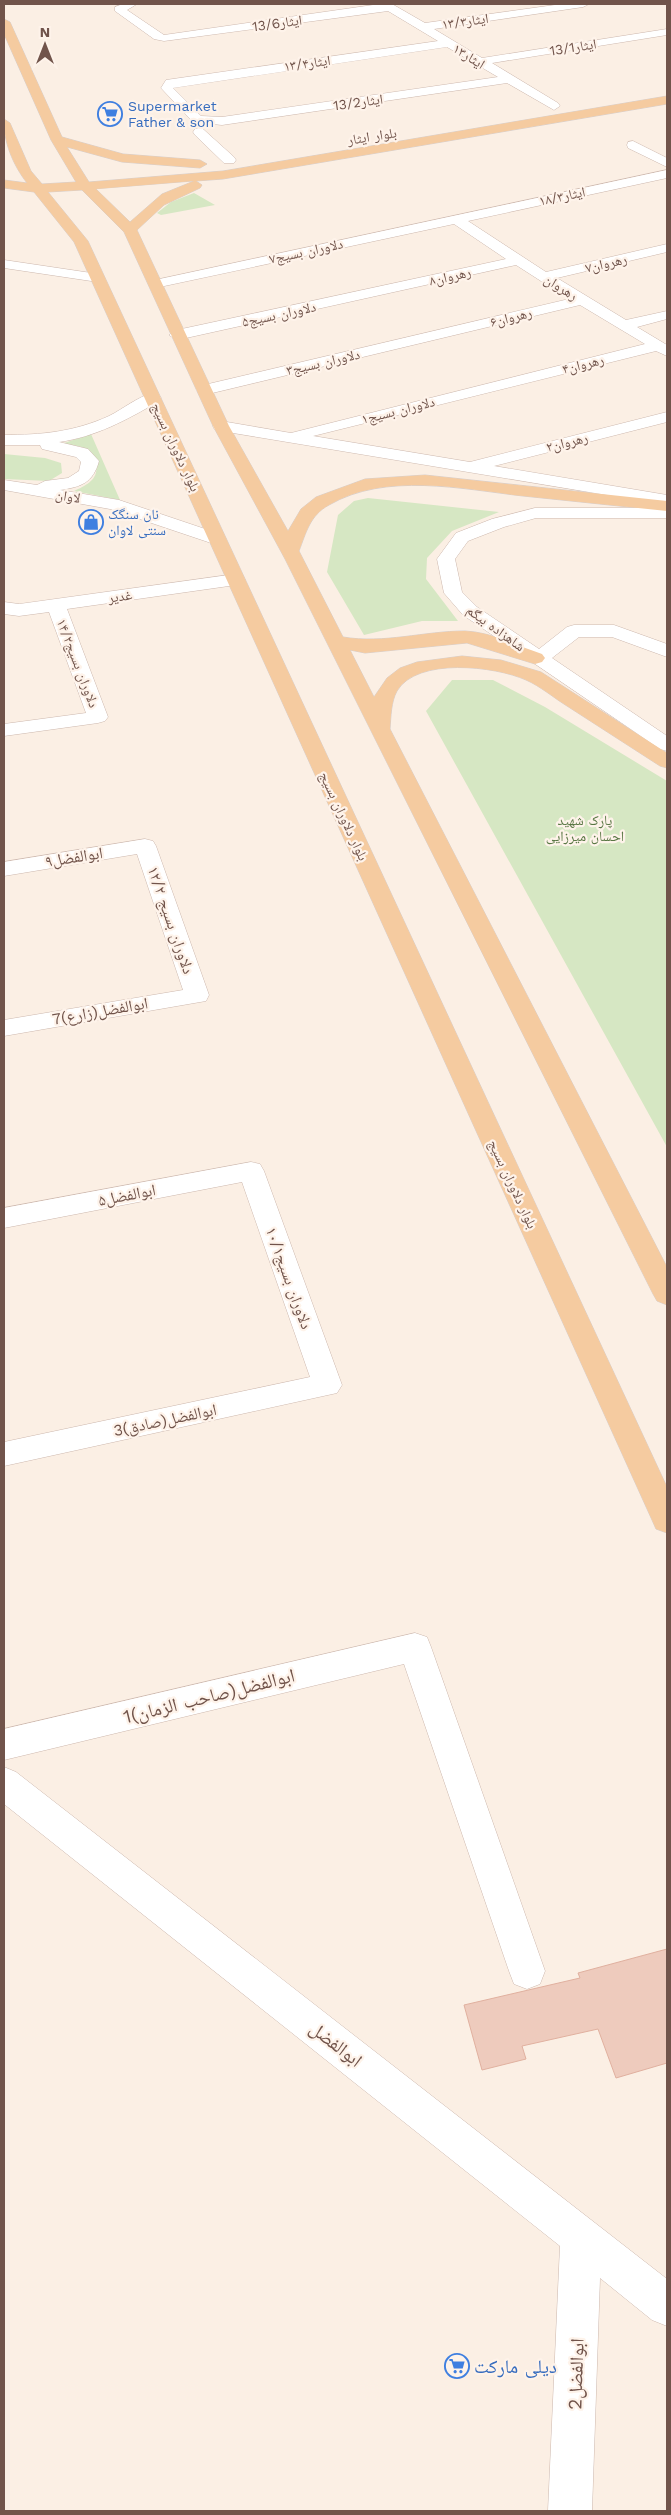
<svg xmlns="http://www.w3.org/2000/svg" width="671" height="2515" font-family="'Work Sans','Noto Naskh Arabic',sans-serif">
<rect width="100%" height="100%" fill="#fbefe4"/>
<path fill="#d6e7c3" d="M 194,193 L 215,205 L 161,215 L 157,213 L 171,202 Z
M 91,434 L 120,500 L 74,491 C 88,485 102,477 94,460 C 91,456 88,450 84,448 C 78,445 67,445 61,444 Z
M 4,454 L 45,458 L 61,463 L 62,473 L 49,481 L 4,479 Z
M 368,498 L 499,512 L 452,531 L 427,558 L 426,579 L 458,621 L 422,621 L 364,635 L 327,572 L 338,515 L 354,501 Z
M 452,680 L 493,680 L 545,707 L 667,781 L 667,1147 L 426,711 Z"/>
<path fill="#eecbbd" stroke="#e0b09f" d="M 667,1949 L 667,2063 L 616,2078 L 598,2029 L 522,2046 L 526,2059 L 482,2070 L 464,2005 L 580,1978 L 578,1973 Z"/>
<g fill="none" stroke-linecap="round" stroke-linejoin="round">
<defs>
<path id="minor" d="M 123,4 L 137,4 L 127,10 L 164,35 L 380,4 L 392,4 L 425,23 L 562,4 L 589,4 L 583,7 L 434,29 L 482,58 L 667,29 L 667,35 L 492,63 L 558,103 L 560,106 L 554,110 L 507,83 L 222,125 L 193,122 L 161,88 L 166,80 L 438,41 L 388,11 L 164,41 L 154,39 L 115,11 L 115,7 ZM 447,47 L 498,77 L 222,117 L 201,116 L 173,88 Z
M 199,128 L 203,129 L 234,157 L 236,160 L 234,163 L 224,163 L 195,135 L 193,132 L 195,129 Z
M 633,141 L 667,158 L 667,167 L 628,148 L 627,145 L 628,142 Z
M 667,170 L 667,178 L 468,221 L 546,272 L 667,244 L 667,252 L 557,278 L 626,320 L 667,311 L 667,319 L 637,327 L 667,345 L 667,356 L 656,351 L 313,436 L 470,462 L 667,412 L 667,422 L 494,466 L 667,495 L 667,505 L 215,430 L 213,426 L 215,422 L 221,421 L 291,433 L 645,344 L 580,305 L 204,395 L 196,390 L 204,385 L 569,299 L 516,265 L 177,340 L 169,335 L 177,330 L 506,259 L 454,224 L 155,288 L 148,284 L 155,280 Z
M 4,260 L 98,274 L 105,278 L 98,282 L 4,268 Z
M 153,393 L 159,395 L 161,398 L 159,401 C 127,420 95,437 59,442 L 88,449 L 99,461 C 93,483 81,487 60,490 L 119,500 L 223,535 L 226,539 L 223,543 L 211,543 L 110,509 L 4,490 L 4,480 L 37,485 L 45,481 L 68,478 L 79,471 L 81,462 L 76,457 L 42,449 L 40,445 L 4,445 L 4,435 C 41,435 74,432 109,416 C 123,409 137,397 153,393 Z
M 535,508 L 667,508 L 667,518 L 536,518 L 504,527 L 468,541 L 455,559 L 462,592 L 477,607 L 539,649 L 567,627 L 574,625 L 614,625 L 667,644 L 667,657 L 612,637 L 579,637 L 552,658 L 667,736 L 667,751 L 660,749 L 463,615 L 444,593 L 437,559 L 456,533 L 492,519 Z
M 236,574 L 243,576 L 245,580 L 243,584 L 67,609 L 108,717 L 105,721 L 98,723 L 4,736 L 4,724 L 86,713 L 49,612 L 19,616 L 4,614 L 4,602 L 19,604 Z
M 145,839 L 153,841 L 156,846 L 209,995 L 206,1001 L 4,1036 L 4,1020 L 183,990 L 137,854 L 4,876 L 4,862 Z
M 251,1162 L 260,1164 L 264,1171 L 342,1385 L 337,1393 L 4,1466 L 4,1442 L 310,1377 L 242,1182 L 4,1228 L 4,1208 Z
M 415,1633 L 427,1637 L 431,1647 L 545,1971 L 540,1984 L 527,1989 L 514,1984 L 509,1971 L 404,1664 L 4,1760 L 4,1729 Z
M 4,1767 L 16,1772 L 667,2279 L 667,2326 L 652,2320 L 600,2278 L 592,2511 L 548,2511 L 560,2246 L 4,1804 Z"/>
<path id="major" d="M 4,19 L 10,22 L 62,137 L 123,154 L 200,160 L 207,164 L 200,168 L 122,162 L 67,147 L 89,182 L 223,171 L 667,96 L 667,104 L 223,179 L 196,181 L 202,185 L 200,188 L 164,205 L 137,230 L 229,426 L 288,531 L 301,509 L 316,497 L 365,479 L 425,475 L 667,501 L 667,511 C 619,506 571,501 523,496 C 461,489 386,472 329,505 C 310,515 306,533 299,551 L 343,637 C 384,644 424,631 465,631 C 491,632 518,646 542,654 L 545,658 L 542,662 L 535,664 L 467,643 L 365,653 L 350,650 L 374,697 L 387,678 L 400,668 L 417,662 L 462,656 L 501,660 L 541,672 L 667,753 L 667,768 L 660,766 C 629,746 598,726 567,706 C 554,698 540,686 526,680 C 495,666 417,657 397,691 C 391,702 391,716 390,729 L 667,1267 L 667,1305 L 657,1301 L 653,1294 L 285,559 L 213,426 L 124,232 L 82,190 L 48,192 L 88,241 L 667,1487 L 667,1533 L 656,1529 L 652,1520 L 74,242 L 34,192 L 4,188 L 4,180 L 27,183 C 13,165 3,141 4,119 L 10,123 L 31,171 L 42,184 L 76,182 L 51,140 L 4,34 ZM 194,181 L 162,194 L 130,222 L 96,189 Z"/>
</defs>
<use href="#minor" stroke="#cdb8ae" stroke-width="1"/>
<use href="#major" stroke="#d7cfcd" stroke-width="1"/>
<use href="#minor" fill="#fff" fill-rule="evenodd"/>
<use href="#major" fill="#f5cba0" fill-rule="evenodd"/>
</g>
<defs>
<symbol id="supermarket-ring" viewBox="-11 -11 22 22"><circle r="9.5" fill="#fef3ea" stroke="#3f7fe0" stroke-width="1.5"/><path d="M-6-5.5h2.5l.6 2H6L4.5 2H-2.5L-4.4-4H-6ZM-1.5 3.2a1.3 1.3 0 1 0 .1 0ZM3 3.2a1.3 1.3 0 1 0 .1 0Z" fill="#3f7fe0"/></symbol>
<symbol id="shop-ring" viewBox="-11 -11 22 22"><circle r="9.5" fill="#fef3ea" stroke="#3f7fe0" stroke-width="1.5"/><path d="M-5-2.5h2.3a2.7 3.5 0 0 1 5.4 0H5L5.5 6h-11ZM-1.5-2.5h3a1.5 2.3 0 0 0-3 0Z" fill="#3f7fe0"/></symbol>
</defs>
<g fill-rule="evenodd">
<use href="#supermarket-ring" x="96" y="100" width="28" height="28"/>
<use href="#shop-ring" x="77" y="508" width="28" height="28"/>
<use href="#supermarket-ring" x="443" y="2352" width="28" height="28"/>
</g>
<g text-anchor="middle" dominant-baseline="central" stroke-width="4.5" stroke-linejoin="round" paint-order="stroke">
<g font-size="14" fill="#71544b" stroke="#fef3ea">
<text transform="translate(465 21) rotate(-8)">۱۳/۳ایثار</text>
<text transform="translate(277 23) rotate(-8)">ایثار13/6</text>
<text transform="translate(573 47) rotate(-9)">ایثار13/1</text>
<text transform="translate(469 56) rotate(32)">ایثار۱۳</text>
<text transform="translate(307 63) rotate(-8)">ایثار۱۳/۴</text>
<text transform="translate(358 102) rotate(-8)">ایثار13/2</text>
<text transform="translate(372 136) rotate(-9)">بلوار ایثار</text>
<text transform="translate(562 196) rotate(-12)">ایثار۱۸/۳</text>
<text transform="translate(306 251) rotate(-12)">دلاوران بسیج۷</text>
<text transform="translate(606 263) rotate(-13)">رهروان۷</text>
<text transform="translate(450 276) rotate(-13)">رهروان۸</text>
<text transform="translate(561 287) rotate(32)">رهروان</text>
<text transform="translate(279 314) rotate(-12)">دلاوران بسیج۵</text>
<text transform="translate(511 317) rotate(-14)">رهروان۶</text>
<text transform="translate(323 362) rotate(-13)">دلاوران بسیج۳</text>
<text transform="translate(583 364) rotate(-14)">رهروان۴</text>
<text transform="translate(398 410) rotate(-14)">دلاوران بسیج۱</text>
<text transform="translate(567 442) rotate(-14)">رهروان۲</text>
<text transform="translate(176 447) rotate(65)">بلوار دلاوران بسیج</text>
<text transform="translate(68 496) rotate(10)">لاوان</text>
<text transform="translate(120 596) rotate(-8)">غدیر</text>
<text transform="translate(496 628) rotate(36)">شاهزاده بیگم</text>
<text transform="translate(78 663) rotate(69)">۱۴/۲دلاوران بسیج</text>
<text transform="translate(344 816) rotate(65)">بلوار دلاوران بسیج</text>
<text transform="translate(513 1184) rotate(65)">بلوار دلاوران بسیج</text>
</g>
<g font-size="14" fill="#366cbe" stroke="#fef3ea" text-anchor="start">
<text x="128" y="106">Supermarket<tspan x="128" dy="16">Father &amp; son</tspan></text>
<text x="108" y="514">نان سنگک<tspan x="108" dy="16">سنتی لاوان</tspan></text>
</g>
<g font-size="14" fill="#597744" stroke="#fef3ea">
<text x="585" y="820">پارک شهید<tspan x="585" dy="16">احسان میرزایی</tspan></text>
</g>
<g font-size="16" fill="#71544b" stroke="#fef3ea">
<text transform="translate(74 857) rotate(-9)">ابوالفضل۹</text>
<text transform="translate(171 920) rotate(71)">دلاوران بسیج ۱۲/۲</text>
<text transform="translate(100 1011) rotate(-10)">7ابوالفضل(زارع)</text>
<text transform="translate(127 1195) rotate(-11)">ابوالفضل۵</text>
<text transform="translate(289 1278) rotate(70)">۱۰/۱دلاوران بسیج</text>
<text transform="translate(165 1420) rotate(-12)">3ابوالفضل(صادق)</text>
</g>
<g font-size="19" fill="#71544b" stroke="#fef3ea">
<text transform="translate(209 1696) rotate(-14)">1ابوالفضل(صاحب الزمان)</text>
<text transform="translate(336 2044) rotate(38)">ابوالفضل</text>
<text transform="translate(576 2374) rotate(-88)">ابوالفضل2</text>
</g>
<g font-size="19" fill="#366cbe" stroke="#fef3ea" text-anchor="start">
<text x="474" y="2366">دیلی مارکت</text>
</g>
</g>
<rect width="671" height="2515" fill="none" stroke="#71544b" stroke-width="10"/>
<g transform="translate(45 45)" stroke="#fef3ea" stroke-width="4" paint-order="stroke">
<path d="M0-4L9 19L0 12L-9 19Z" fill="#71544b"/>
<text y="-8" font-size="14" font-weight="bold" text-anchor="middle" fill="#71544b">N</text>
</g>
</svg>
